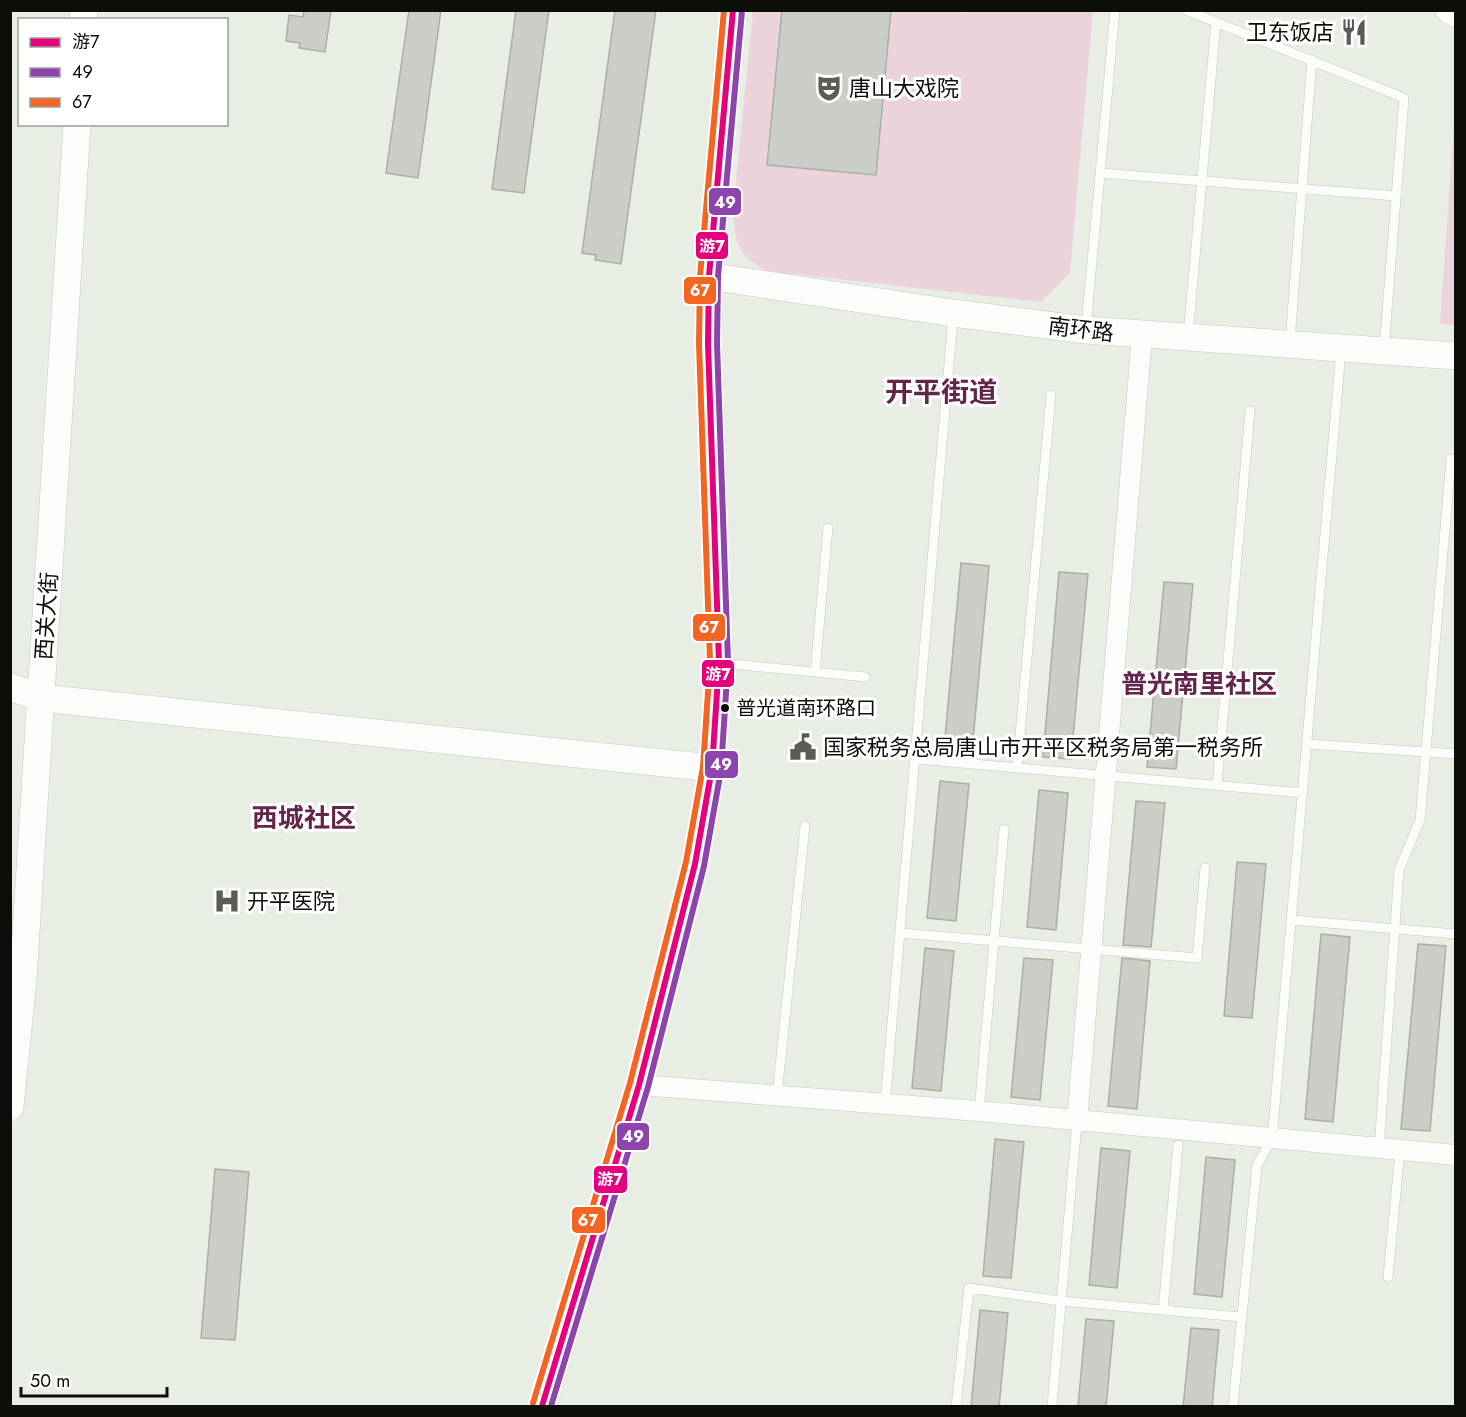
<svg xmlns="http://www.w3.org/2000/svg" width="1466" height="1417" font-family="Jost,'Noto Sans SC',sans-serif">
<rect width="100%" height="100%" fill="#e9eee4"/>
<path fill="#ebd3db" d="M 939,10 L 967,13 L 968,10 L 1093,11 L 1070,273 L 1041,302 L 767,271 C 737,255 736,244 733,211 L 753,11 Z
M 1455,110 L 1456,325 L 1455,325 L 1440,324 Z"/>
<path fill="#cacec6" stroke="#aaaea6" stroke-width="1.5" d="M 304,10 L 331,10 L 325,52 L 299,48 L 300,43 L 286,41 L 289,15 L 303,17 Z
M 409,10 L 441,10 L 418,178 L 386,173 Z
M 516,10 L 549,10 L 524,193 L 492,189 Z
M 615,10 L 656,10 L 621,264 L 595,260 L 596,255 L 582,253 Z
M 782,10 L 891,10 L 876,175 L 767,165 Z
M 961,563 L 989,566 L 972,751 L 944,748 Z
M 1059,572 L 1088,574 L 1071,759 L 1043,757 Z
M 1164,582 L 1193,584 L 1176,769 L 1147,767 Z
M 940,781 L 969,784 L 956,921 L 927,918 Z
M 1039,790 L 1068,793 L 1056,930 L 1027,927 Z
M 1136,801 L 1165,803 L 1151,947 L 1123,945 Z
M 1237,862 L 1266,864 L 1252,1018 L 1224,1016 Z
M 1321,934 L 1350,937 L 1333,1122 L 1305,1119 Z
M 1418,944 L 1446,946 L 1430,1131 L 1401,1129 Z
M 925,948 L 954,951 L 941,1091 L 912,1088 Z
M 1024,958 L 1053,960 L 1040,1100 L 1011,1097 Z
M 1122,958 L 1150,961 L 1137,1109 L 1108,1106 Z
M 995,1139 L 1024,1142 L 1011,1278 L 983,1276 Z
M 1101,1148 L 1130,1151 L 1117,1288 L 1089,1285 Z
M 1206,1157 L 1235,1160 L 1222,1297 L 1194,1294 Z
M 215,1169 L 249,1172 L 235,1340 L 201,1338 Z
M 980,1310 L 1008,1313 L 999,1407 L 971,1407 Z
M 1086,1319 L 1114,1321 L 1106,1407 L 1078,1407 Z
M 1191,1328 L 1219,1330 L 1212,1407 L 1183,1407 Z"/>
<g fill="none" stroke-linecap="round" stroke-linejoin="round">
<defs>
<path id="lane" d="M 1186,10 L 1404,98 L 1384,349
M 1100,173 L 1396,196
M 1086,327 L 1115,10
M 1188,336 L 1216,22
M 1290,341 L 1312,60
M 722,663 L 865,677
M 815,672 L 828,528
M 1307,744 L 1456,754
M 916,759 L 1303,793
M 1017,768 L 1051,395
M 1217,785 L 1250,411
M 1292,920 L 1456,934
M 901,933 L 1197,958 L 1205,868
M 777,1095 L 805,826
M 885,1104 L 953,317
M 979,1111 L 1004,829
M 1379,1149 L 1399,870 L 1420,820 L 1451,459
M 1388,1277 L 1400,1151
M 1163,1310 L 1178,1145
M 956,1406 L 969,1288 L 1061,1301 L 1241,1317
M 1052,1406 L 1077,1122
M 1233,1406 L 1257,1165 L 1272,1139 L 1341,351"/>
<path id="street" d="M 639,1085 L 979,1111 L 1456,1155
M 1077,1122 L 1142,335"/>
<path id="secondary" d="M 1449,10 L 1456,13
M 83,20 L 84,10
M 709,276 L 953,313 L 1086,330 L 1456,356
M 10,687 L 41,698 L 712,768
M 10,1107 L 23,980 L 77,124
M 542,1406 L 639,1085 L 695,864 L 712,768 L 719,662 L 708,344 L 709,276 L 733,10"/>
</defs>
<use href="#lane" stroke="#c5c9c1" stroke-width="10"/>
<use href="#street" stroke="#c5c9c1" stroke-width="21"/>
<use href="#secondary" stroke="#c5c9c1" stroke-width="28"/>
<use href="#lane" stroke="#fcfcfb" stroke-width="9"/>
<use href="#street" stroke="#fcfcfb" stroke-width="20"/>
<use href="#secondary" stroke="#fcfcfb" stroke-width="27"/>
<defs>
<path id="bus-1" d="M 542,1406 L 639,1085 L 695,864 L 712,768 L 719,662 L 708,344 L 709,276 L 733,10"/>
<path id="bus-2" d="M 551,1406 L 648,1087 L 704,866 L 721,770 L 728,662 L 717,344 L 718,276 L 742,11"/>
<path id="bus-3" d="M 533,1403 L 630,1083 L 686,862 L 703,767 L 710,662 L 699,344 L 700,276 L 724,10"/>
</defs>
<use href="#bus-1" stroke="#fff" stroke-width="10"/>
<use href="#bus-2" stroke="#fff" stroke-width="10"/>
<use href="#bus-3" stroke="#fff" stroke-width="10"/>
<use href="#bus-1" stroke="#e5007d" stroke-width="6"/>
<use href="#bus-2" stroke="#8e44ad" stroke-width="6"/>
<use href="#bus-3" stroke="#f26522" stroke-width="6"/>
</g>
<defs>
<symbol id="restaurant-bare" viewBox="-9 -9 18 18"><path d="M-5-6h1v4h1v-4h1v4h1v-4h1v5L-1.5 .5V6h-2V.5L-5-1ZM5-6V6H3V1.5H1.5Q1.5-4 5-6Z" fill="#595d56" stroke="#fff" stroke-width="2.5" paint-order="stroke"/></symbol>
<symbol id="theatre-bare" viewBox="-9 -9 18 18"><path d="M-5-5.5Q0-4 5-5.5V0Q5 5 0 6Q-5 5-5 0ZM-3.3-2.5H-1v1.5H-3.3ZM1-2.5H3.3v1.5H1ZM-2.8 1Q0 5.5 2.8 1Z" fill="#595d56" stroke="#fff" stroke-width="2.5" paint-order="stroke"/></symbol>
<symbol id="civic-bare" viewBox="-9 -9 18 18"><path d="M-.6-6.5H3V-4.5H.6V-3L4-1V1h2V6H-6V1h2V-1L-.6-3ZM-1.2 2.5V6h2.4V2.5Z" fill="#595d56" stroke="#fff" stroke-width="2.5" paint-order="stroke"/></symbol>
<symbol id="hospital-bare" viewBox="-9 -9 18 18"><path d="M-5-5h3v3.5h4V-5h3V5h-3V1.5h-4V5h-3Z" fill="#595d56" stroke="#fff" stroke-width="2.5" paint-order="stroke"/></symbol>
</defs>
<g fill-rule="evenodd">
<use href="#restaurant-bare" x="1335" y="13" width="38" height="38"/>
<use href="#theatre-bare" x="810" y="69" width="38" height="38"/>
<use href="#civic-bare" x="784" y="728" width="38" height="38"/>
<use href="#hospital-bare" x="208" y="882" width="38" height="38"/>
</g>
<circle fill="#0c0f09" stroke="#fff" stroke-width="2" cx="725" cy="708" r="5"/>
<g text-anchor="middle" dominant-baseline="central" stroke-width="6" stroke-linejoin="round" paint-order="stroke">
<g font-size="20" fill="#0c0f09" stroke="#fff" text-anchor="start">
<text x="736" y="708">普光道南环路口</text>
</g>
<g font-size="22" fill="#0c0f09" stroke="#fff" text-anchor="start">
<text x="1334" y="32" text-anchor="end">卫东饭店</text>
<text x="849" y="88">唐山大戏院</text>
<text x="823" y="747">国家税务总局唐山市开平区税务局第一税务所</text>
<text x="247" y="901">开平医院</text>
</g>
<g font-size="22" fill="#0c0f09" stroke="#fff">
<text transform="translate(1081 329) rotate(7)">南环路</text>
<text transform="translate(46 616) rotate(-86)">西关大街</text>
</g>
<g font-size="26" font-weight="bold" fill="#632549" stroke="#fff">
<text x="1199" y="684">普光南里社区</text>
<text x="304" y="818">西城社区</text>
</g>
<g font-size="28" font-weight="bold" fill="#632549" stroke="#fff">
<text x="941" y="392">开平街道</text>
</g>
</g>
<g stroke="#fff" stroke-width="2">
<rect x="708" y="187" width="34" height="29" rx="6" fill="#8e44ad"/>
<rect x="695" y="231" width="34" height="29" rx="6" fill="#e5007d"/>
<rect x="683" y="276" width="34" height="29" rx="6" fill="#f26522"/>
<rect x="692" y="613" width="34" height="29" rx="6" fill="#f26522"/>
<rect x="701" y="659" width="34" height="29" rx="6" fill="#e5007d"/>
<rect x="704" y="750" width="35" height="29" rx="6" fill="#8e44ad"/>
<rect x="616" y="1122" width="34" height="29" rx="6" fill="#8e44ad"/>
<rect x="593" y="1165" width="35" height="29" rx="6" fill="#e5007d"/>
<rect x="571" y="1206" width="35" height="28" rx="6" fill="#f26522"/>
</g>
<g font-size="16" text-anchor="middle" font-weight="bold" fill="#fff">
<text x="725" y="208">49</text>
<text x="712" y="252">游7</text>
<text x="700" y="296">67</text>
<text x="709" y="633">67</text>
<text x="718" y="680">游7</text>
<text x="721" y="770">49</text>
<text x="633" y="1142">49</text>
<text x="610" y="1185">游7</text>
<text x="588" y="1226">67</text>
</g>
<rect width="1466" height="1417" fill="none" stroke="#0c0f09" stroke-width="24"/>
<rect x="18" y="18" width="210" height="108" fill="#ffffff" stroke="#9e9f9d" stroke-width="1.5"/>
<rect x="30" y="38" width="30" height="9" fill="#e5007d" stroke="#9e9f9d" stroke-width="1.5"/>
<text x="72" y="48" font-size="18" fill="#0c0f09">游7</text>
<rect x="30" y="68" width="30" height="9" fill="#8e44ad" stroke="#9e9f9d" stroke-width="1.5"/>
<text x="72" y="78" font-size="18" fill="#0c0f09">49</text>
<rect x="30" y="98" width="30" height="9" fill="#f26522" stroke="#9e9f9d" stroke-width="1.5"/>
<text x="72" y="108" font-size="18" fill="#0c0f09">67</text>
<path d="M21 1387v9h146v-9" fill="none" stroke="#0c0f09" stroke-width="3"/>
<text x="30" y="1387" font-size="18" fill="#0c0f09" stroke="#ffffff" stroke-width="4.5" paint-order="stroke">50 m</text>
</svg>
